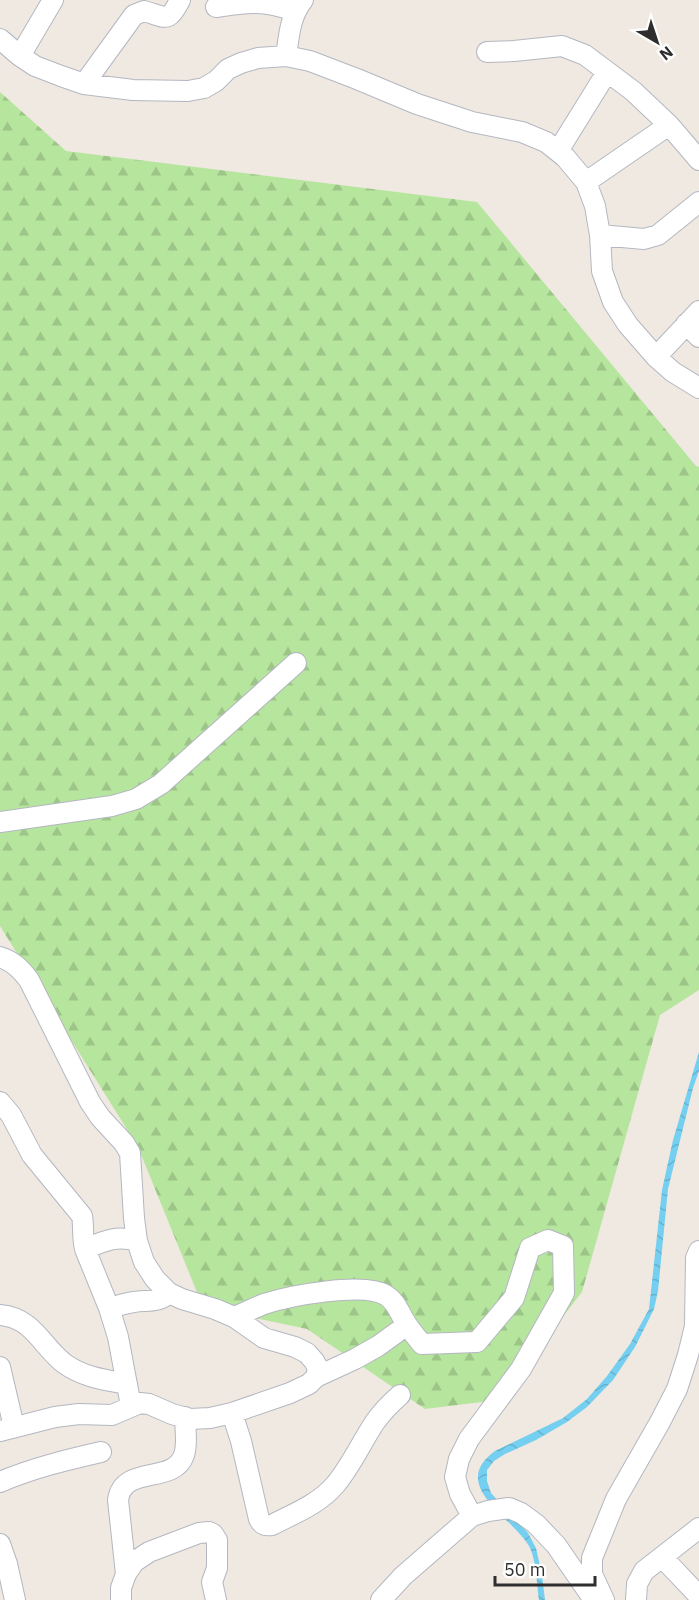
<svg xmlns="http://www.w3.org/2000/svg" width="699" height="1600" font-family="'IBM Plex Sans',sans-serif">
<defs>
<pattern id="forest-firs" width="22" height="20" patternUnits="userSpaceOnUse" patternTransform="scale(1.5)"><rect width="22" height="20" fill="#b6e59e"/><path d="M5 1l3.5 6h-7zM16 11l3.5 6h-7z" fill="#9dc588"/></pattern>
<pattern id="water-waves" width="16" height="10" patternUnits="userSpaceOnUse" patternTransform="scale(1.5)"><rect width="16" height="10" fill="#75cff0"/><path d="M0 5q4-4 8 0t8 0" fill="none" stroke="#66b2ce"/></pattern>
</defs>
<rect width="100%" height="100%" fill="#efe9e1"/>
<path fill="url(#forest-firs)" d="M 0,92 L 66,151 L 477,202 L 696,466 L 699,467 L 699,990 L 660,1015 L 582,1292 L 524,1367 L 490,1401 L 425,1409 L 307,1329 L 203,1307 L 138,1147 L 0,926 Z"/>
<path fill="url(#water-waves)" d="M 699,1052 L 699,1071 L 693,1088 L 668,1189 L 658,1291 L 654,1309 L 635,1347 L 613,1380 L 587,1407 L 567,1422 L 536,1440 L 505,1454 L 494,1461 L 487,1470 L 487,1481 L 491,1493 L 528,1533 L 536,1548 L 542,1575 L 545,1600 L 539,1600 C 537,1585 536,1558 529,1546 C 511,1516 448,1485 495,1451 L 563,1418 L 587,1399 L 607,1376 L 630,1344 L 649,1309 L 662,1190 L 673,1140 Z"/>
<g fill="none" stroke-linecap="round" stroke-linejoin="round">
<defs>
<path id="minor" d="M 216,7 C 249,2 263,0 295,11
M 0,39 L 20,56 L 35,66 L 61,76 L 84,84 L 133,90 L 188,91 L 204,88 L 216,81 L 228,69 L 241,63 L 258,58 L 286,56 L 310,61 L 357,79 L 417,104 L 472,122 L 522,132 L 546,142 L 565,157 L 586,182 L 595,206 L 600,235 L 602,271 L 613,302 L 628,325 L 656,357 L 673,372 L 699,388
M 487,52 L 514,51 L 562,46 L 585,55 L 633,91 L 669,125 L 699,160
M 20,56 L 53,0
M 286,56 C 289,36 290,16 303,0
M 84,84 L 134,15 L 144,11 C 166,17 168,24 180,0
M 558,151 L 607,72
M 586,182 L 669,125
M 600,235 L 644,239 L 658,235 L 699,202
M 686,324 L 699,337
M 656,357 L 699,311
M 0,822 L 112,806 L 136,799 L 161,784 L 296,663
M 0,957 C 13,961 21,969 29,980 L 90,1102 L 100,1117 L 124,1143 L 130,1153 L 134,1218 L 137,1241 L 144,1262 L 155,1279 L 169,1293 L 182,1299 L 215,1309 L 234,1317 L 264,1338 L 295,1347 L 307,1353 L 314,1361 L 318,1368 L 316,1377 L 309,1384 L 290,1393 L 232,1413 L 210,1418 L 190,1419 L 172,1414 L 149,1404 L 140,1403 L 112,1415 L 79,1414 L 55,1417 L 0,1431
M 0,1102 L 11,1115 L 32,1155 L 82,1216 C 84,1227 82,1237 85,1249 L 109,1308 L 118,1337 L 131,1406
M 85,1249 C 104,1241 116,1235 137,1241
M 109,1308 C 117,1306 126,1303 134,1302 C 147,1300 159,1303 169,1293
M 0,1315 C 34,1318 41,1346 65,1364 C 83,1377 105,1380 127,1384
M 234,1317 C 244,1313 254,1308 264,1304 C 289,1296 365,1281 387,1296 C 398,1303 400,1316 408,1326 C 412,1332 417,1338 422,1344 L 477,1342 L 514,1298 L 530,1248 L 548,1240 L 563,1246 L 564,1293 L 521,1369 L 469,1439 L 459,1459 L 455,1477 L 460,1494 L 472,1516
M 0,1367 L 14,1427
M 316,1377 L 355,1359 L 378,1346 L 407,1325
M 232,1413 L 241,1441 L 259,1519 C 262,1525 265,1526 272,1525 C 293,1514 319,1504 335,1485 C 351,1466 361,1443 375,1422 C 382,1412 391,1403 400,1395
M 0,1482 C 33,1468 66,1460 101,1452
M 0,1544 L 7,1564 L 15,1600
M 662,1557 L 699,1596
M 126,1574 L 118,1500 C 123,1464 174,1485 184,1455 C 188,1444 185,1429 185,1417
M 121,1600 L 121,1588 L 126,1574 L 134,1562 L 149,1552 L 199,1533 L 209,1532 L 213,1534 L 217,1540 L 217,1568 L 212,1582 L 216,1600
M 381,1600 L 403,1576 L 472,1516 L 488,1511 L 509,1508 L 521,1513 L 536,1524 L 556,1545 L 594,1600
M 604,1600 L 592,1574 L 592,1558 L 616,1499 L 660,1422 L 677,1389 L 688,1355 L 695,1326 L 696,1258 L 699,1251
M 636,1600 L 637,1584 L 644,1571 L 699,1528"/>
</defs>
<use href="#minor" stroke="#b4b7c1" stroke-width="22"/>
<use href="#minor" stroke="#fff" stroke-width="20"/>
</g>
<g transform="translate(657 42) rotate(141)" stroke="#ffffff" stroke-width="4.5" paint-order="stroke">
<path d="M0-4.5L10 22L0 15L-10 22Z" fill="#2e2e2e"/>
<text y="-9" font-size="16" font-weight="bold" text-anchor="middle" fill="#2e2e2e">N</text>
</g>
<path d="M495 1576v9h100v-9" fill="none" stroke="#2e2e2e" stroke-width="3"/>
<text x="504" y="1576" font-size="18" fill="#2e2e2e" stroke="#ffffff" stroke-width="4.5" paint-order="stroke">50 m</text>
</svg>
